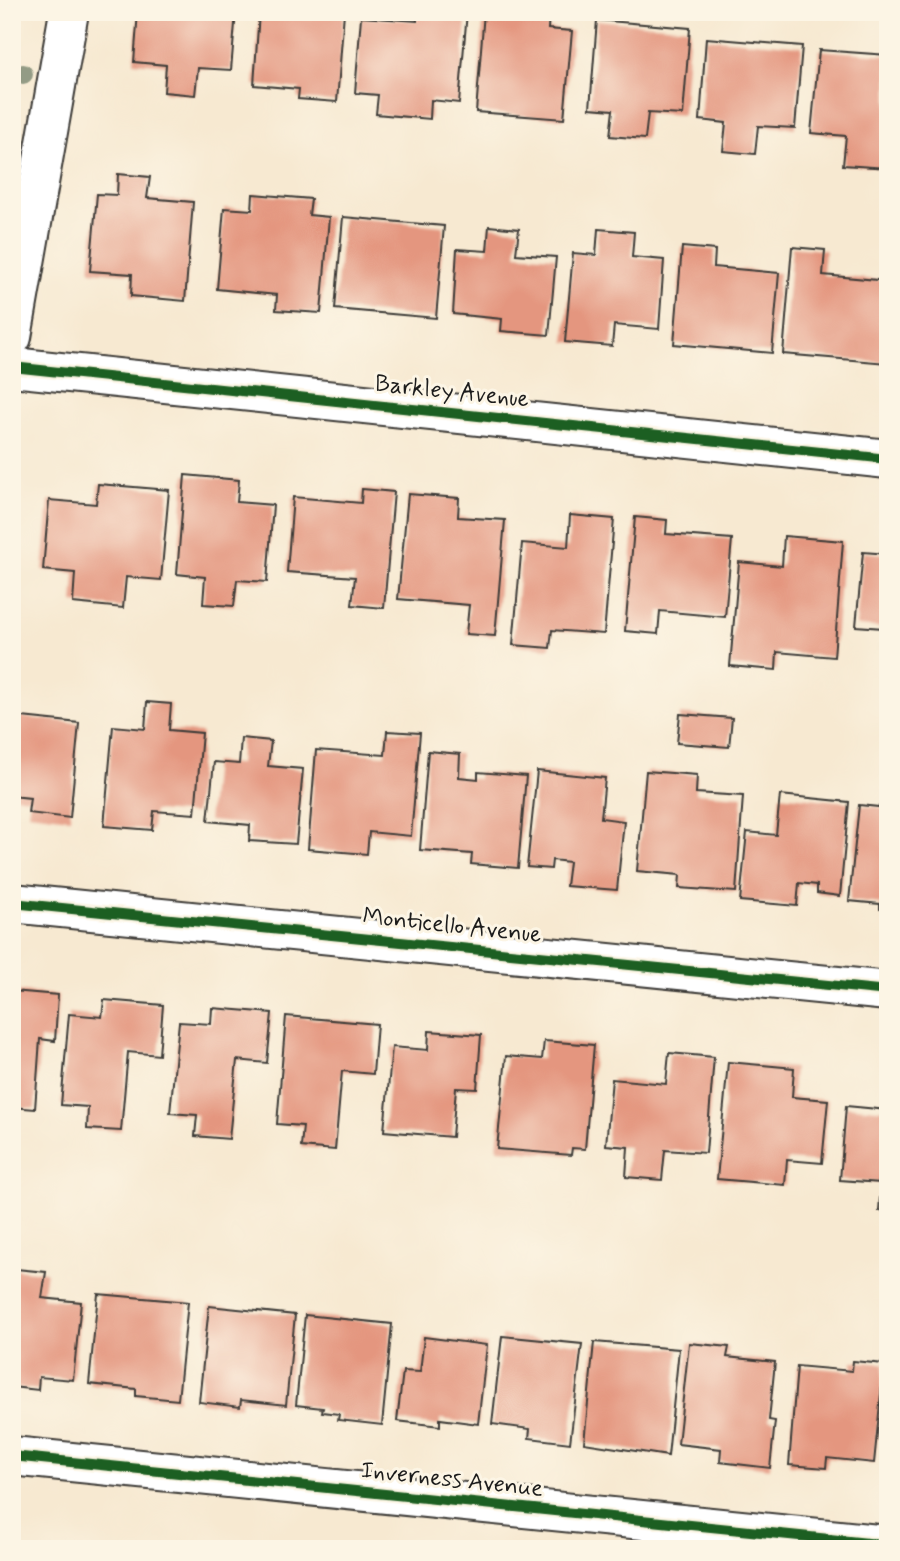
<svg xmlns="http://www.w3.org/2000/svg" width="900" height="1561" font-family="Mynerve,sans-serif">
<rect width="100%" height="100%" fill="#fcf5e5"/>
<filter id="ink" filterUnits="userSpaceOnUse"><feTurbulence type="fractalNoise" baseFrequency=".0143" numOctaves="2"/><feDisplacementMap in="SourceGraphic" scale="14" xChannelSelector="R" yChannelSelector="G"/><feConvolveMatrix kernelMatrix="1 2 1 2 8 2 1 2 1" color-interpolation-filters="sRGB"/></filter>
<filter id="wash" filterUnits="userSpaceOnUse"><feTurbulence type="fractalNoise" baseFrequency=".00686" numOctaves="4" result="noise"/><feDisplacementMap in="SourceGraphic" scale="28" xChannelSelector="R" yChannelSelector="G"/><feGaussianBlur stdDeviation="1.57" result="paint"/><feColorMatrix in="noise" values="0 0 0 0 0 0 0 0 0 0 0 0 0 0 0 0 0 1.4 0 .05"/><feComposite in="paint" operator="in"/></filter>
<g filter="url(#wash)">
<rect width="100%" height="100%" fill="#f7e9d1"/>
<g id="blocks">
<path fill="#e4967f" d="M 138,12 L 236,12 L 231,70 L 198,68 L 195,95 L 164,92 L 166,65 L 134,62 Z
M 259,12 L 344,12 L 337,102 L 298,99 L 299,89 L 254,85 Z
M 417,12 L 467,12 L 459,103 L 431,100 L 430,119 L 376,114 L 378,95 L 355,93 L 361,17 L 417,21 Z
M 484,12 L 549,12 L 548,29 L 572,31 L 564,119 L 476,112 Z
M 597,20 L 690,28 L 683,115 L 648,113 L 645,139 L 610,136 L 613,110 L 590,108 Z
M 706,38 L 802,46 L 795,128 L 758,126 L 755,154 L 723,151 L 726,123 L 700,120 Z
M 819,50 L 888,55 L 888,168 L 843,165 L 846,136 L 811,133 Z
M 118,174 L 150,177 L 147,198 L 193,202 L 185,301 L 131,296 L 132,274 L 90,271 L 97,194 L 117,195 Z
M 253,194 L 311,199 L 309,215 L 329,217 L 321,313 L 276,310 L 277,295 L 217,289 L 224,208 L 252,210 Z
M 343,217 L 444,226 L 436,318 L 335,309 Z
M 489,226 L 519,229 L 516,254 L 556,257 L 549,335 L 501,331 L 502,319 L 453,314 L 457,249 L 487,251 Z
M 598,229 L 634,232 L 632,257 L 664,260 L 659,329 L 614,325 L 612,346 L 565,342 L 573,253 L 596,255 Z
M 682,247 L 715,250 L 714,267 L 779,273 L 772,353 L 674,344 Z
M 792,247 L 825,250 L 823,275 L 888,281 L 887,363 L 783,354 Z
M 185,475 L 239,480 L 237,502 L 273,505 L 267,582 L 237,580 L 234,606 L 203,604 L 205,577 L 177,574 Z
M 98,484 L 169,490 L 161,580 L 126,577 L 123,608 L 73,603 L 75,573 L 43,570 L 49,500 L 96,504 Z
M 362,489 L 394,492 L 384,608 L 352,605 L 355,577 L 287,572 L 293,497 L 361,503 Z
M 408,494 L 459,498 L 458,517 L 505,520 L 495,636 L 466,634 L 469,605 L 398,599 Z
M 570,515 L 614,519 L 604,634 L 552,630 L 550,648 L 513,645 L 522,543 L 568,547 Z
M 635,517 L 667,520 L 666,534 L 732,539 L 725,617 L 660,611 L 658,634 L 625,631 Z
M 784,536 L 843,541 L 834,657 L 777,652 L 776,670 L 730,666 L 739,562 L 782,566 Z
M 863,552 L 888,554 L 888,651 L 881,650 L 883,628 L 856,626 Z
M 147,702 L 171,704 L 169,730 L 202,733 L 195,814 L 154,811 L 152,830 L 104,826 L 113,726 L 145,729 Z
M 680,714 L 732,718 L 729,747 L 677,743 Z
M 12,716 L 79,723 L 70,818 L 28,813 L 30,798 L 12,796 Z
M 387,731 L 420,733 L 411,836 L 369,832 L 367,854 L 308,849 L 316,750 L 385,755 Z
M 241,738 L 271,741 L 268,766 L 303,769 L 296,844 L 249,841 L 250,825 L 208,821 L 214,762 L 239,764 Z
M 428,751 L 460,754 L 459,777 L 478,779 L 478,772 L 526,776 L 518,868 L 471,864 L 472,854 L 420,850 Z
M 537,771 L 605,778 L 601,818 L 624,821 L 617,890 L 566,886 L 569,862 L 552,860 L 551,869 L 527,867 Z
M 646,771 L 697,775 L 696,793 L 743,796 L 736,892 L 679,888 L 680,875 L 637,871 Z
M 780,795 L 849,802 L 840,896 L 817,893 L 817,885 L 799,883 L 797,906 L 740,901 L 747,832 L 776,835 Z
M 859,805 L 888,808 L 885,830 L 888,830 L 888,910 L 880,909 L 880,904 L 849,901 Z
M 12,991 L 58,995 L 55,1041 L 40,1039 L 35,1109 L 12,1107 Z
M 104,1000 L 163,1005 L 159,1055 L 128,1052 L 121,1131 L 87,1129 L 88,1107 L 61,1105 L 69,1014 L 102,1017 Z
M 212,1008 L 272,1013 L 267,1063 L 237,1060 L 229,1139 L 195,1136 L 197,1115 L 170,1113 L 179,1022 L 211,1024 Z
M 286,1016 L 377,1024 L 373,1074 L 342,1071 L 335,1150 L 301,1147 L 303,1126 L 277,1124 Z
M 429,1031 L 481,1035 L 477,1089 L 456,1088 L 452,1137 L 384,1131 L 392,1047 L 428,1050 Z
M 544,1041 L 594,1045 L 585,1149 L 572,1148 L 571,1155 L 497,1149 L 506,1056 L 542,1059 Z
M 669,1053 L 714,1057 L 706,1153 L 665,1150 L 662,1180 L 626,1177 L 628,1147 L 606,1145 L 612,1079 L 666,1084 Z
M 728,1062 L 794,1068 L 792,1097 L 828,1100 L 822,1163 L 787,1160 L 785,1185 L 717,1179 Z
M 846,1106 L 888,1110 L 888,1211 L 879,1211 L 881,1183 L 840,1180 Z
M 16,1269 L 46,1272 L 42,1298 L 81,1302 L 73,1380 L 39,1377 L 38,1390 L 12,1387 L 12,1303 Z
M 98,1294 L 188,1302 L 178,1400 L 136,1396 L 136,1389 L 89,1384 Z
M 209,1306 L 295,1315 L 286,1405 L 241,1400 L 240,1407 L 199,1402 Z
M 305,1315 L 392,1324 L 382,1425 L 338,1420 L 339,1414 L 322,1412 L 323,1408 L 296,1405 Z
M 502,1336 L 582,1344 L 570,1443 L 529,1438 L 530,1429 L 492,1424 Z
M 424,1337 L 487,1345 L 478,1424 L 440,1419 L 440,1426 L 397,1421 L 403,1371 L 420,1372 Z
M 594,1342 L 679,1349 L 668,1456 L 584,1443 Z
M 689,1343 L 729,1347 L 727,1357 L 775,1362 L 769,1420 L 775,1421 L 770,1468 L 720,1462 L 721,1449 L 678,1444 Z
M 853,1361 L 884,1364 L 874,1463 L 827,1458 L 826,1468 L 789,1465 L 797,1366 L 852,1371 Z"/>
</g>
</g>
<g filter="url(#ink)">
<use href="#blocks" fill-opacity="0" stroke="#3d3b37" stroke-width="2"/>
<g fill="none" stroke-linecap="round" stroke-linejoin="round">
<defs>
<path id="minor" d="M 12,337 L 69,12
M 12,367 L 888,459
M 12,903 L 888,991
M 12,1456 L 888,1545"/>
</defs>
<use href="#minor" stroke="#3d3b37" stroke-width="42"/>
<use href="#minor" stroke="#fff" stroke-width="38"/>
<defs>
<path id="cycleway" d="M 12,367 L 888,459
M 12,903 L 888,991
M 12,1456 L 888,1545"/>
</defs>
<use href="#cycleway" stroke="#fcf5e5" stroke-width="15"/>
<use href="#cycleway" stroke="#1b5e20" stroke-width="10"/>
</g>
<circle fill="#939b85" cx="23" cy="74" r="10"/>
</g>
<g text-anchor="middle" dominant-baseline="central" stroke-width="6" stroke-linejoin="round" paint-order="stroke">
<g font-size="24" fill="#1c1c1c" stroke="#fcf5e5">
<text transform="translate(452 392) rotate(6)">Barkley Avenue</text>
<text transform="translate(452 926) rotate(6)">Monticello Avenue</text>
<text transform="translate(452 1480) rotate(6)">Inverness Avenue</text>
</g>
</g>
<rect width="900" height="1561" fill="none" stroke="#fcf5e5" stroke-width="42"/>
</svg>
